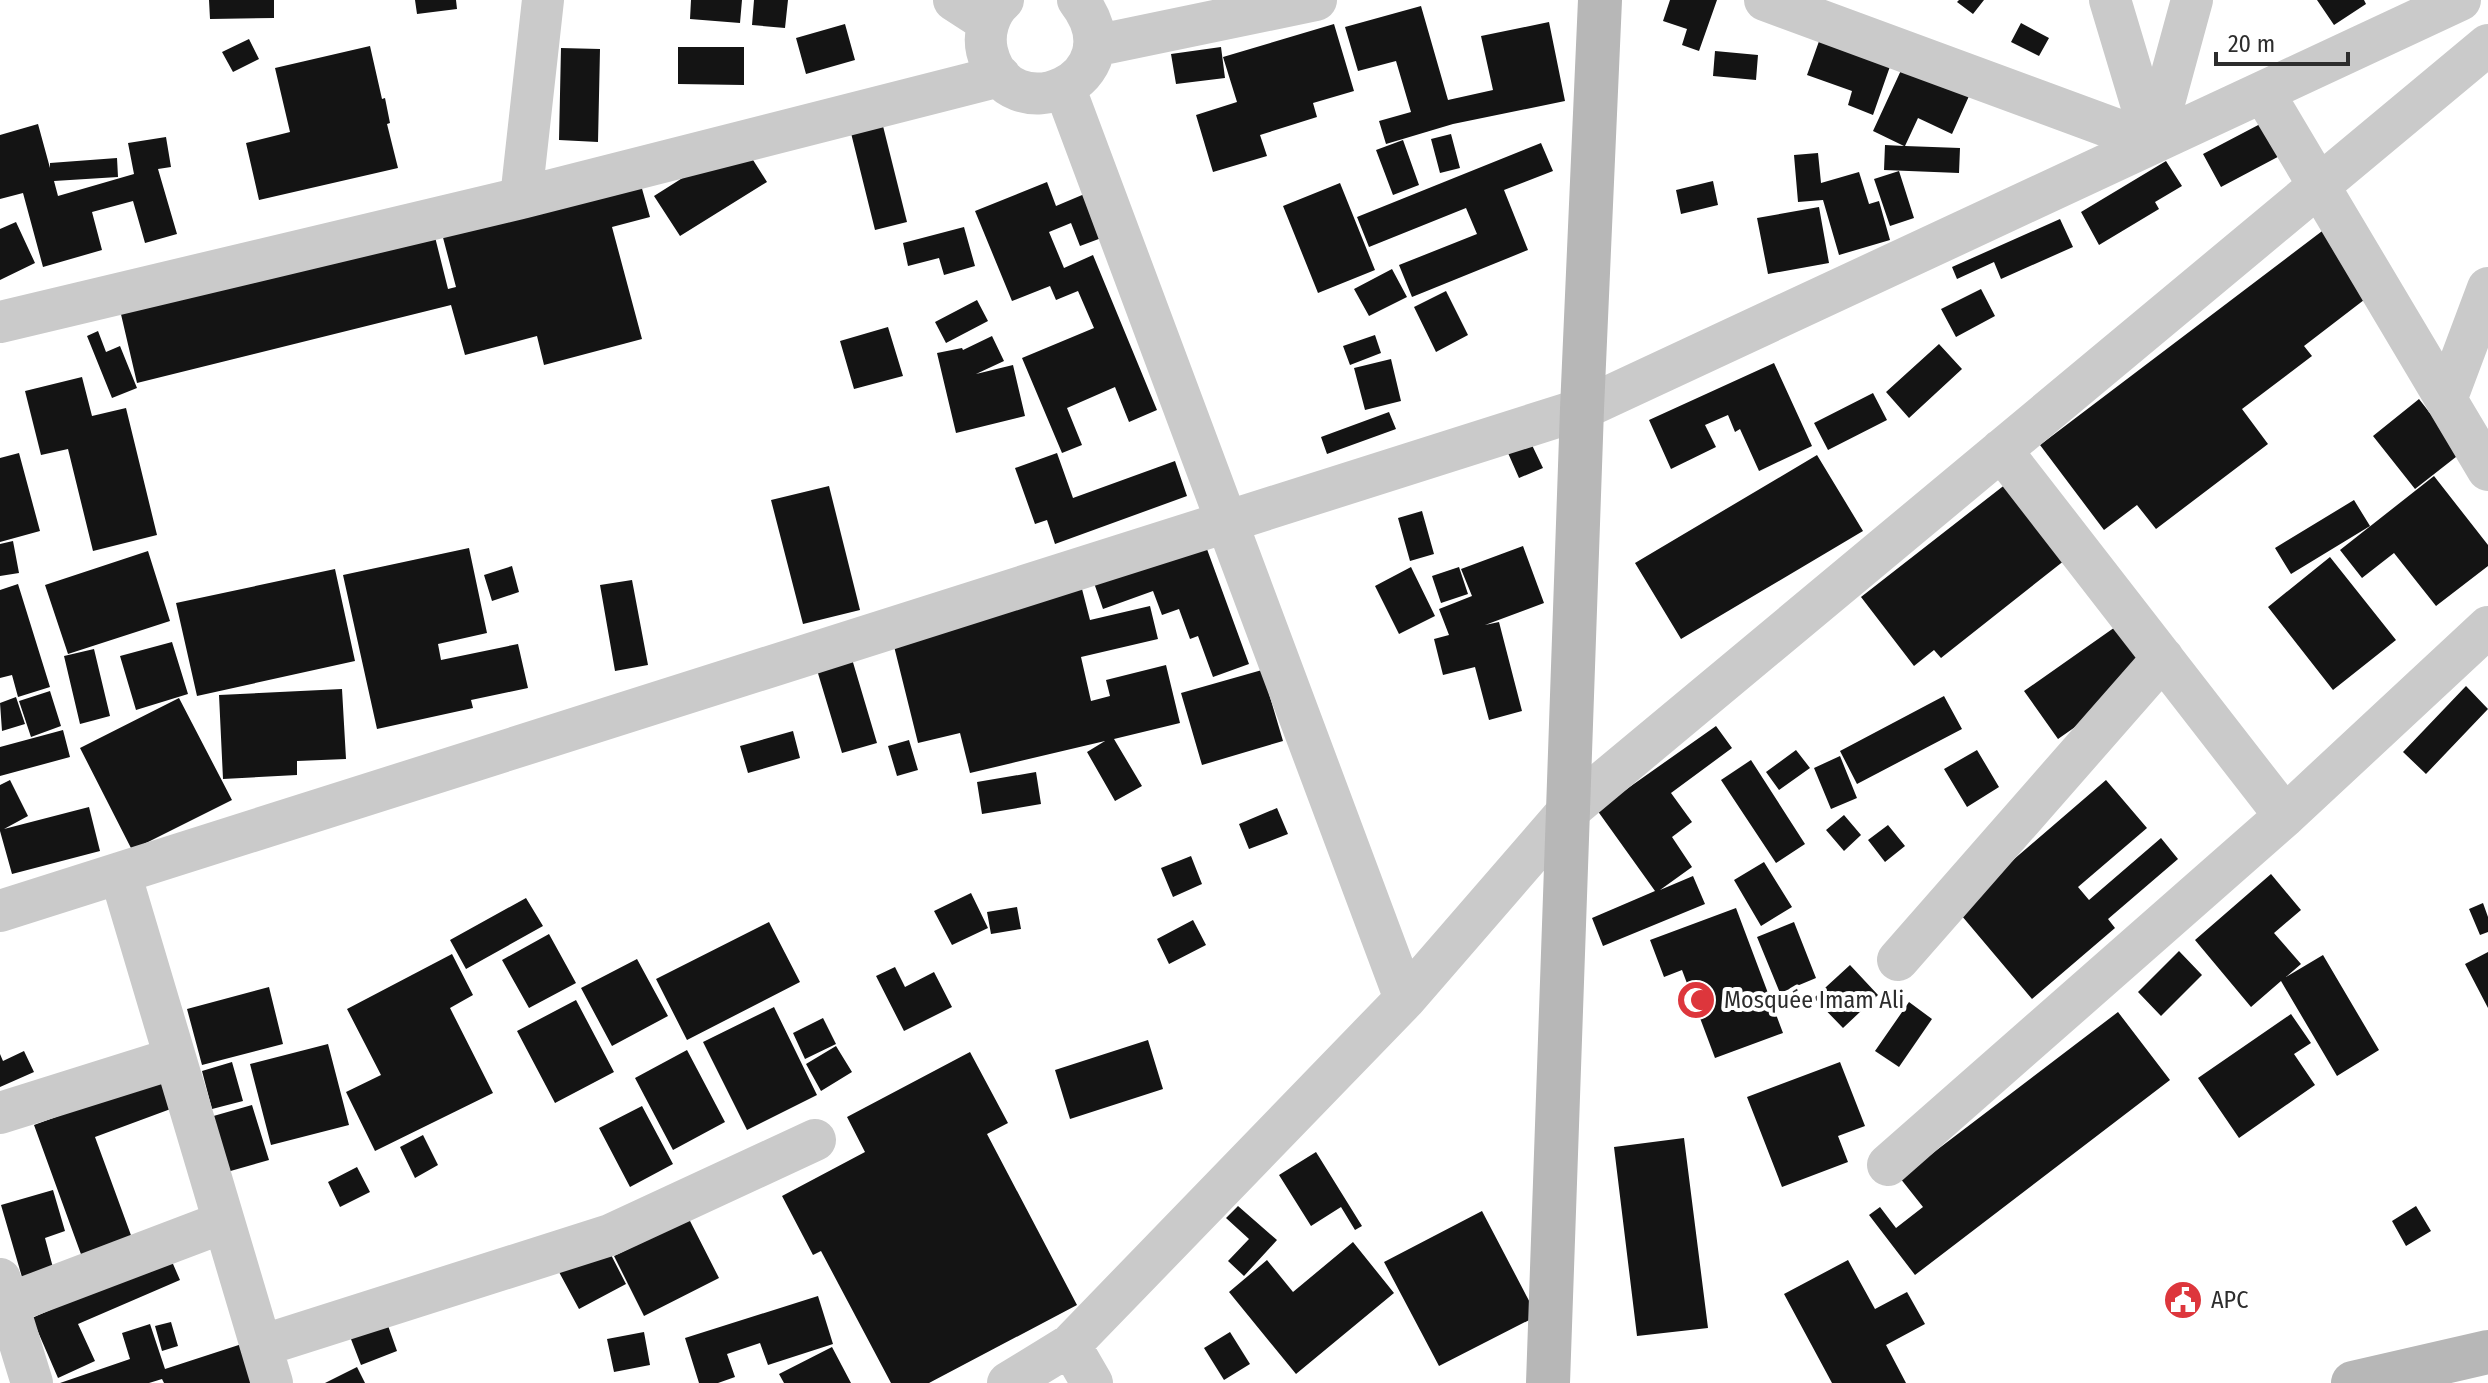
<svg xmlns="http://www.w3.org/2000/svg" width="2488" height="1383" font-family="'Fira Sans Condensed',sans-serif">
<rect width="100%" height="100%" fill="#fff"/>
<path fill="#141414" d="M 209,0 L 274,0 L 274,18 L 210,19 Z
M 415,0 L 456,0 L 457,9 L 417,14 Z
M 691,0 L 742,0 L 740,23 L 690,19 Z
M 754,0 L 788,0 L 785,28 L 752,25 Z
M 1670,0 L 1717,0 L 1699,51 L 1682,45 L 1687,29 L 1663,21 Z
M 1959,0 L 1984,0 L 1973,14 L 1957,2 Z
M 2317,0 L 2364,0 L 2366,4 L 2334,25 Z
M 1421,6 L 1448,100 L 1493,90 L 1481,36 L 1549,22 L 1565,101 L 1453,124 L 1386,144 L 1379,121 L 1411,112 L 1396,61 L 1358,71 L 1345,27 Z
M 2021,23 L 2049,38 L 2039,56 L 2011,42 Z
M 845,24 L 855,60 L 806,74 L 796,38 Z
M 1334,24 L 1354,91 L 1313,103 L 1317,117 L 1260,135 L 1267,156 L 1213,172 L 1196,115 L 1237,102 L 1223,57 Z
M 1823,30 L 1894,55 L 1873,115 L 1848,105 L 1852,91 L 1807,75 Z
M 249,39 L 259,59 L 233,72 L 222,52 Z
M 370,46 L 382,99 L 385,98 L 390,123 L 387,124 L 398,168 L 259,200 L 246,143 L 290,132 L 275,68 Z
M 678,47 L 744,47 L 744,85 L 678,84 Z
M 1221,47 L 1225,78 L 1176,84 L 1171,54 Z
M 561,48 L 600,49 L 598,142 L 559,140 Z
M 1715,51 L 1758,55 L 1756,80 L 1713,76 Z
M 1903,66 L 1969,96 L 1952,134 L 1918,118 L 1905,146 L 1960,148 L 1959,173 L 1884,170 L 1885,145 L 1904,146 L 1873,131 Z
M 2283,112 L 2300,145 L 2221,187 L 2203,154 Z
M 882,122 L 907,222 L 875,230 L 850,129 Z
M 38,124 L 50,168 L 50,163 L 117,158 L 118,177 L 54,181 L 58,196 L 134,174 L 128,143 L 166,137 L 171,167 L 158,169 L 177,234 L 145,243 L 133,201 L 92,212 L 102,250 L 43,267 L 23,193 L 0,199 L 0,135 Z
M 1451,134 L 1460,168 L 1440,173 L 1431,139 Z
M 1403,140 L 1419,185 L 1393,195 L 1376,150 Z
M 741,141 L 767,182 L 680,236 L 654,196 Z
M 1541,143 L 1553,171 L 1504,190 L 1528,250 L 1412,297 L 1399,265 L 1477,234 L 1466,208 L 1369,247 L 1357,217 Z
M 1818,153 L 1821,183 L 1859,172 L 1869,204 L 1879,201 L 1890,240 L 1839,255 L 1823,200 L 1798,202 L 1794,155 Z
M 2166,161 L 2182,186 L 2155,202 L 2159,209 L 2099,245 L 2081,212 Z
M 1899,171 L 1914,218 L 1890,226 L 1874,179 Z
M 639,178 L 650,217 L 612,227 L 642,339 L 544,365 L 537,336 L 465,355 L 451,305 L 137,383 L 120,310 L 434,233 L 448,289 L 456,287 L 441,230 Z
M 1713,181 L 1718,205 L 1681,214 L 1676,190 Z
M 1047,182 L 1056,206 L 1094,190 L 1112,234 L 1080,246 L 1071,223 L 1049,232 L 1064,268 L 1093,255 L 1157,410 L 1129,422 L 1115,387 L 1067,408 L 1082,445 L 1062,453 L 1022,358 L 1094,328 L 1078,291 L 1056,300 L 1050,286 L 1012,301 L 975,211 Z
M 1340,183 L 1375,270 L 1318,293 L 1283,206 Z
M 1819,207 L 1829,263 L 1768,274 L 1757,218 Z
M 2342,216 L 2390,280 L 2304,346 L 2312,356 L 2242,409 L 2268,444 L 2156,529 L 2137,505 L 2104,530 L 2040,445 Z
M 2060,219 L 2073,247 L 2001,279 L 1994,262 L 1957,279 L 1952,267 Z
M 16,222 L 35,263 L 0,280 L 0,229 Z
M 964,227 L 975,266 L 944,275 L 939,258 L 908,266 L 903,243 Z
M 1392,269 L 1407,297 L 1369,316 L 1354,289 Z
M 1981,289 L 1995,316 L 1956,337 L 1941,309 Z
M 1446,291 L 1468,335 L 1436,352 L 1414,307 Z
M 977,300 L 988,321 L 946,343 L 935,322 Z
M 888,327 L 903,376 L 854,389 L 840,341 Z
M 98,331 L 106,352 L 120,346 L 137,388 L 112,398 L 87,336 Z
M 1375,335 L 1381,353 L 1350,365 L 1343,346 Z
M 992,336 L 1004,361 L 976,374 L 1013,365 L 1025,416 L 956,433 L 937,353 L 962,348 L 963,350 Z
M 1939,344 L 1962,369 L 1909,418 L 1886,392 Z
M 1391,359 L 1401,401 L 1365,410 L 1354,368 Z
M 1774,363 L 1812,446 L 1759,471 L 1740,429 L 1735,432 L 1728,415 L 1705,425 L 1716,447 L 1671,469 L 1649,420 Z
M 82,377 L 92,416 L 126,408 L 157,535 L 93,551 L 68,449 L 41,455 L 25,391 Z
M 1873,393 L 1887,420 L 1828,450 L 1814,423 Z
M 2419,399 L 2461,453 L 2415,489 L 2373,436 Z
M 1389,412 L 1396,429 L 1327,454 L 1321,437 Z
M 1531,443 L 1543,468 L 1519,478 L 1508,453 Z
M 19,453 L 40,531 L 0,542 L 0,458 Z
M 1057,453 L 1073,498 L 1175,461 L 1187,496 L 1055,544 L 1047,520 L 1035,524 L 1015,468 Z
M 1817,455 L 1863,531 L 1681,639 L 1635,563 Z
M 2020,473 L 2079,549 L 1941,658 L 1934,650 L 1914,666 L 1861,597 Z
M 2434,476 L 2488,545 L 2488,566 L 2436,606 L 2394,553 L 2362,578 L 2340,550 Z
M 829,486 L 860,610 L 803,624 L 771,500 Z
M 2354,500 L 2370,526 L 2291,574 L 2275,548 Z
M 1422,511 L 1434,554 L 1410,561 L 1398,518 Z
M 13,541 L 19,573 L 0,576 L 0,544 Z
M 1204,541 L 1249,664 L 1213,677 L 1198,636 L 1190,639 L 1179,609 L 1162,615 L 1153,591 L 1103,609 L 1093,580 Z
M 1523,546 L 1544,603 L 1485,625 L 1499,622 L 1522,711 L 1489,720 L 1475,667 L 1443,675 L 1434,639 L 1449,635 L 1439,609 L 1472,596 L 1461,569 Z
M 469,548 L 487,633 L 438,644 L 441,660 L 518,644 L 528,688 L 471,700 L 473,708 L 377,729 L 343,575 Z
M 148,551 L 170,621 L 68,654 L 45,585 Z
M 2330,557 L 2396,640 L 2333,690 L 2268,607 Z
M 512,566 L 519,592 L 492,601 L 484,575 Z
M 1411,567 L 1435,616 L 1399,634 L 1375,586 Z
M 1459,567 L 1468,594 L 1441,603 L 1432,576 Z
M 335,569 L 355,661 L 197,696 L 176,603 Z
M 632,580 L 648,665 L 615,671 L 600,585 Z
M 18,584 L 50,687 L 18,697 L 12,675 L 0,678 L 0,590 Z
M 1082,589 L 1090,620 L 1150,606 L 1158,639 L 1081,657 L 1091,701 L 1110,696 L 1106,680 L 1166,665 L 1180,723 L 1114,739 L 1142,786 L 1115,801 L 1087,752 L 1105,741 L 970,773 L 960,733 L 918,743 L 889,626 Z
M 2118,625 L 2152,673 L 2058,739 L 2024,691 Z
M 172,642 L 188,694 L 136,710 L 120,656 Z
M 94,649 L 110,716 L 80,724 L 64,656 Z
M 852,659 L 877,743 L 842,753 L 817,670 Z
M 1262,670 L 1283,741 L 1202,765 L 1181,693 Z
M 2466,686 L 2488,709 L 2426,774 L 2403,752 Z
M 342,689 L 346,759 L 297,761 L 297,775 L 223,779 L 219,695 Z
M 50,691 L 61,726 L 31,737 L 19,701 Z
M 1944,696 L 1962,729 L 1857,784 L 1840,751 Z
M 16,697 L 25,724 L 2,731 L 0,703 Z
M 179,698 L 232,800 L 132,850 L 80,748 Z
M 1716,726 L 1732,748 L 1671,793 L 1692,822 L 1672,837 L 1692,867 L 1660,890 L 1693,876 L 1705,904 L 1603,946 L 1592,918 L 1655,891 L 1597,810 Z
M 63,730 L 70,757 L 0,776 L 0,747 Z
M 793,731 L 800,758 L 748,773 L 740,746 Z
M 909,740 L 918,770 L 897,776 L 888,746 Z
M 1796,750 L 1810,768 L 1779,790 L 1766,772 Z
M 1977,750 L 1999,787 L 1967,807 L 1944,769 Z
M 1840,756 L 1857,798 L 1831,809 L 1814,768 Z
M 1751,760 L 1805,844 L 1776,863 L 1721,780 Z
M 1036,772 L 1041,804 L 982,814 L 977,782 Z
M 10,780 L 28,816 L 4,829 L 89,807 L 100,851 L 12,874 L 0,831 L 0,785 Z
M 2106,780 L 2147,828 L 2078,887 L 2089,900 L 2161,838 L 2178,859 L 2108,919 L 2115,928 L 2032,999 L 1956,909 Z
M 1277,808 L 1288,834 L 1249,849 L 1239,824 Z
M 1844,815 L 1861,835 L 1844,851 L 1826,830 Z
M 1888,825 L 1905,846 L 1885,862 L 1868,840 Z
M 1191,856 L 1202,884 L 1173,897 L 1161,868 Z
M 1764,862 L 1792,907 L 1761,926 L 1734,880 Z
M 2271,874 L 2301,910 L 2274,933 L 2301,964 L 2286,977 L 2323,955 L 2379,1050 L 2337,1076 L 2281,981 L 2251,1007 L 2195,940 Z
M 971,893 L 988,928 L 952,945 L 934,911 Z
M 526,898 L 543,926 L 466,969 L 450,940 Z
M 2483,903 L 2488,917 L 2488,932 L 2480,935 L 2469,909 Z
M 1017,907 L 1021,929 L 991,934 L 987,912 Z
M 1736,908 L 1783,1033 L 1715,1058 L 1682,970 L 1664,977 L 1650,940 Z
M 1193,920 L 1206,945 L 1169,964 L 1157,939 Z
M 769,922 L 800,982 L 687,1040 L 656,979 Z
M 1794,922 L 1816,978 L 1780,993 L 1757,937 Z
M 549,934 L 576,983 L 529,1008 L 502,960 Z
M 2179,951 L 2202,975 L 2161,1016 L 2138,992 Z
M 2488,952 L 2488,1008 L 2465,964 Z
M 452,954 L 473,995 L 450,1008 L 493,1093 L 375,1151 L 346,1092 L 381,1075 L 347,1009 Z
M 637,959 L 668,1016 L 612,1046 L 581,988 Z
M 1850,965 L 1878,995 L 1843,1028 L 1814,998 Z
M 895,967 L 905,987 L 934,972 L 952,1007 L 904,1031 L 876,976 Z
M 269,987 L 283,1044 L 202,1065 L 187,1009 Z
M 576,1000 L 614,1072 L 555,1103 L 517,1031 Z
M 1909,1002 L 1932,1019 L 1899,1067 L 1875,1051 Z
M 774,1007 L 817,1095 L 747,1130 L 703,1042 Z
M 2118,1012 L 2170,1080 L 1915,1275 L 1869,1215 L 1880,1207 L 1896,1228 L 1923,1207 L 1900,1178 Z
M 2291,1014 L 2311,1043 L 2294,1054 L 2315,1085 L 2239,1138 L 2198,1078 Z
M 823,1018 L 836,1044 L 805,1059 L 793,1033 Z
M 1148,1040 L 1163,1089 L 1070,1119 L 1055,1070 Z
M 328,1044 L 349,1125 L 271,1145 L 250,1064 Z
M 836,1046 L 852,1072 L 821,1091 L 806,1064 Z
M 687,1050 L 725,1122 L 673,1150 L 635,1078 Z
M 24,1051 L 34,1072 L 0,1087 L 0,1054 L 3,1061 Z
M 970,1052 L 1008,1123 L 987,1134 L 1077,1305 L 929,1383 L 891,1383 L 821,1251 L 813,1255 L 782,1196 L 865,1152 L 847,1117 Z
M 232,1062 L 243,1101 L 212,1109 L 202,1071 Z
M 1840,1062 L 1865,1126 L 1838,1136 L 1848,1162 L 1782,1187 L 1747,1097 Z
M 165,1077 L 176,1107 L 95,1137 L 132,1238 L 82,1257 L 34,1125 Z
M 252,1105 L 269,1160 L 227,1172 L 210,1117 Z
M 642,1106 L 673,1164 L 630,1187 L 599,1128 Z
M 423,1135 L 438,1165 L 415,1178 L 400,1147 Z
M 1684,1138 L 1708,1328 L 1637,1336 L 1614,1147 Z
M 1316,1152 L 1362,1226 L 1355,1230 L 1341,1207 L 1311,1226 L 1279,1175 Z
M 357,1167 L 370,1192 L 340,1207 L 328,1182 Z
M 53,1190 L 65,1231 L 45,1238 L 55,1275 L 24,1284 L 1,1205 Z
M 1238,1206 L 1277,1240 L 1244,1276 L 1228,1261 L 1249,1239 L 1226,1218 Z
M 2416,1206 L 2431,1231 L 2406,1246 L 2392,1221 Z
M 1482,1211 L 1537,1316 L 1439,1366 L 1384,1262 Z
M 689,1219 L 719,1278 L 644,1316 L 614,1256 Z
M 1353,1242 L 1394,1293 L 1296,1374 L 1229,1292 L 1267,1260 L 1293,1292 Z
M 607,1247 L 626,1284 L 579,1309 L 559,1272 Z
M 170,1257 L 180,1280 L 78,1324 L 95,1361 L 58,1378 L 32,1318 Z
M 1848,1260 L 1875,1309 L 1907,1292 L 1925,1324 L 1886,1345 L 1906,1383 L 1832,1383 L 1784,1294 Z
M 818,1296 L 833,1344 L 768,1365 L 760,1343 L 727,1354 L 735,1377 L 718,1383 L 699,1383 L 685,1338 Z
M 386,1320 L 397,1351 L 361,1365 L 349,1334 Z
M 171,1322 L 178,1346 L 162,1351 L 155,1326 Z
M 150,1324 L 165,1369 L 251,1341 L 265,1383 L 164,1383 L 162,1379 L 149,1383 L 60,1383 L 130,1359 L 122,1333 Z
M 644,1332 L 650,1365 L 614,1372 L 607,1339 Z
M 1230,1332 L 1250,1364 L 1224,1380 L 1204,1348 Z
M 832,1347 L 851,1383 L 784,1383 L 779,1374 Z
M 357,1367 L 365,1383 L 325,1383 Z"/>
<g fill="none" stroke-linecap="round" stroke-linejoin="round">
<path stroke="#cacaca" stroke-width="42" d="M 954,0 L 988,22
M 1003,0 C 989,12 983,33 987,51 C 1007,136 1140,80 1078,0
M 1765,0 L 2153,143
M 2110,0 L 2153,143
M 1094,46 L 1316,0
M 1065,89 L 1405,999
M 2263,92 L 2488,470
M 2153,143 L 2192,0
M 521,198 L 543,0
M 0,322 L 521,198 L 1000,76
M 2446,400 L 2488,288
M 2001,450 L 2285,816
M 120,873 L 272,1383
M 0,911 L 1582,409 L 2460,0
M 1898,960 L 2163,658
M 0,1113 L 175,1058
M 1888,1165 L 2285,816 L 2488,627
M 0,1279 L 32,1383
M 0,1307 L 224,1222
M 1070,1345 L 1405,999 L 1568,811 L 2488,45
M 261,1346 L 610,1235 L 815,1140
M 1008,1383 L 1070,1345 L 1092,1383"/>
<path stroke="#b7b7b7" stroke-width="44" d="M 1548,1383 L 1582,409 L 1600,0
M 2353,1383 L 2488,1352"/>
</g>
<defs>
<symbol id="mosque-disc" viewBox="-11 -11 22 22"><circle r="9.5" fill="#dd363c" stroke="#fff"/><path d="M3.5-4.9A6 6 0 1 0 3.5 4.9A5 5 0 1 1 3.5-4.9Z" fill="#fff"/></symbol>
<symbol id="civic-disc" viewBox="-11 -11 22 22"><circle r="9.5" fill="#dd363c" stroke="#fff"/><path d="M-.6-6.5H3V-4.5H.6V-3L4-1V1h2V6H-6V1h2V-1L-.6-3ZM-1.2 2.5V6h2.4V2.5Z" fill="#fff"/></symbol>
</defs>
<g fill-rule="evenodd">
<use href="#mosque-disc" x="1674" y="978" width="44" height="44"/>
<use href="#civic-disc" x="2161" y="1278" width="44" height="44"/>
</g>
<g text-anchor="middle" dominant-baseline="central" stroke-width="8" stroke-linejoin="round" paint-order="stroke">
<g font-size="24" fill="#2d2d2d" stroke="#fff" text-anchor="start">
<text x="1724" y="1000">Mosquée Imam Ali</text>
<text x="2211" y="1300">APC</text>
</g>
</g>
<path d="M2216 52v12h132v-12" fill="none" stroke="#2d2d2d" stroke-width="4"/>
<text x="2228" y="52" font-size="24" fill="#2d2d2d" stroke="#ffffff" stroke-width="6" paint-order="stroke">20 m</text>
</svg>
